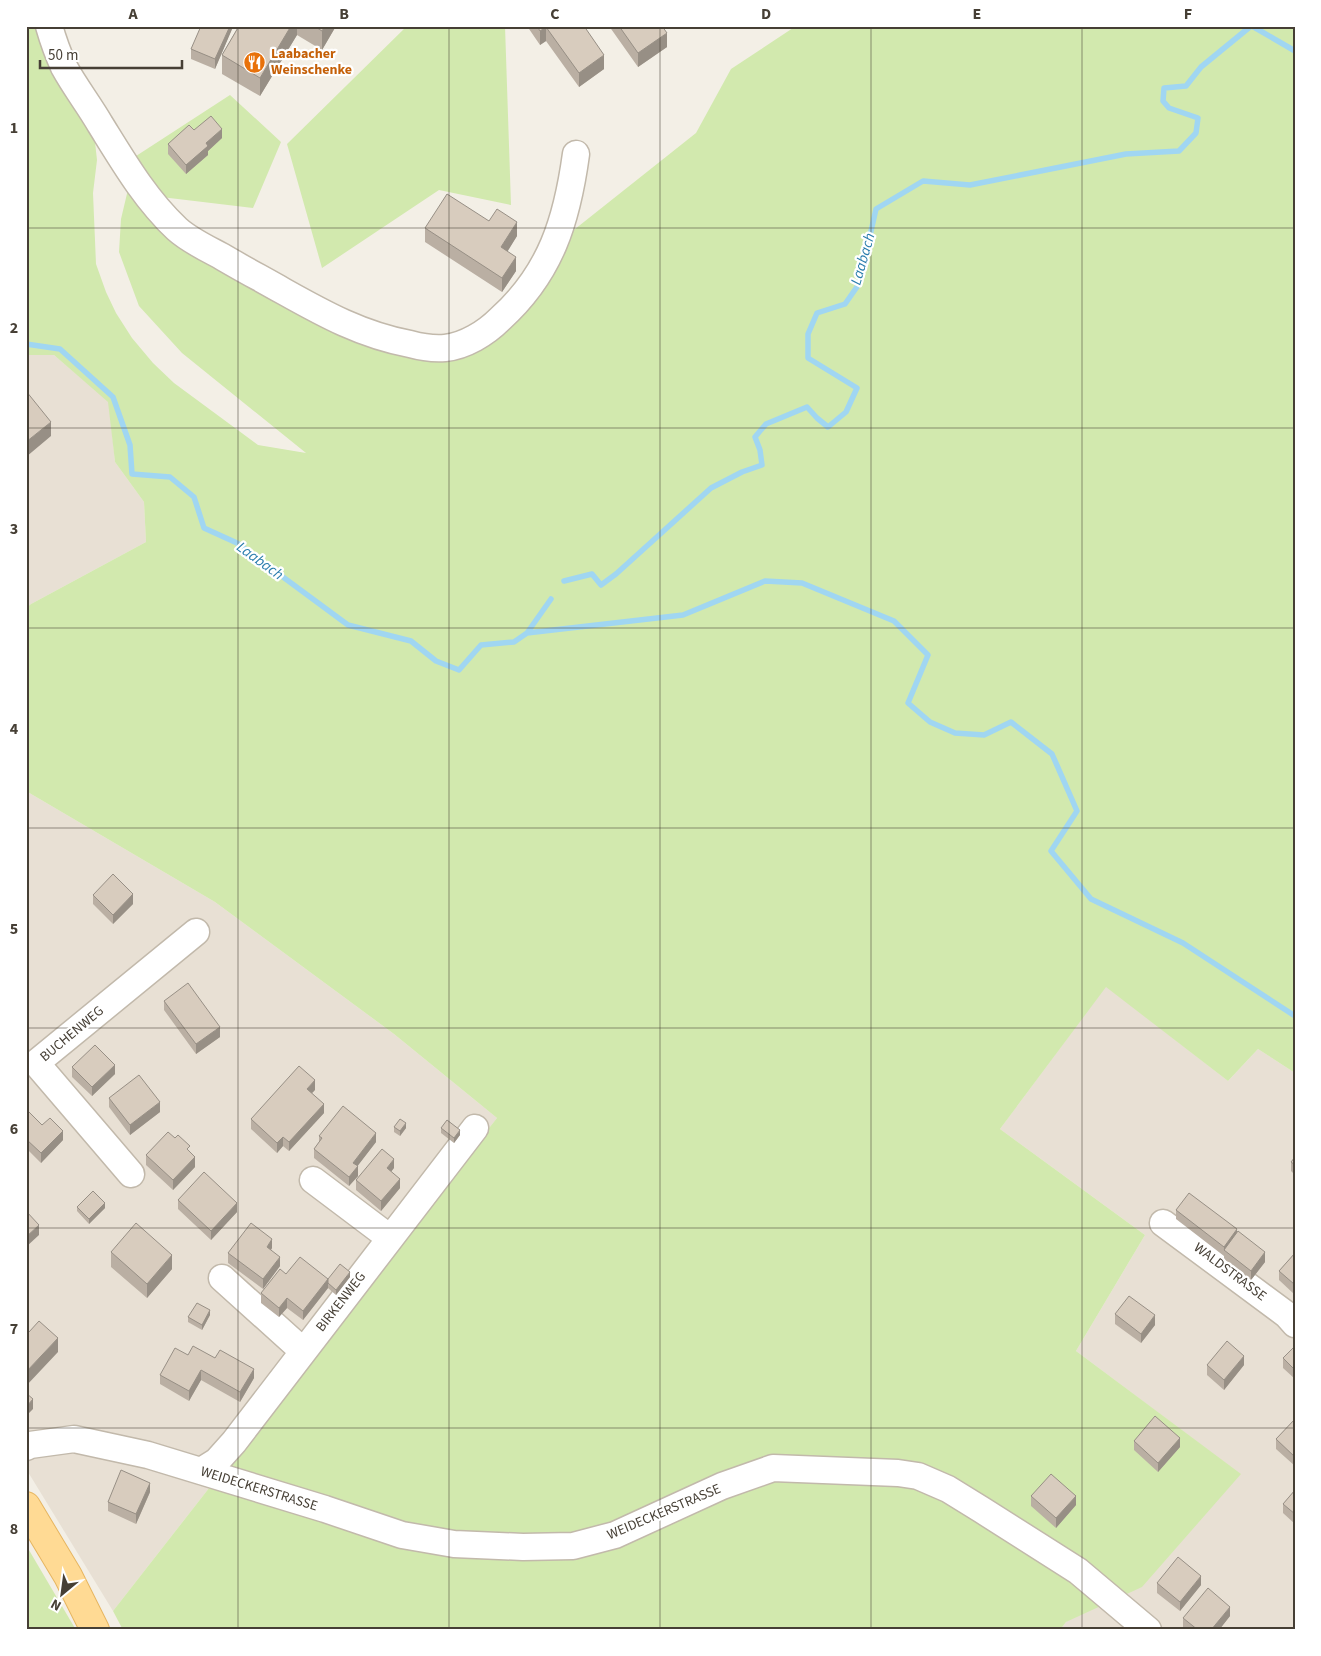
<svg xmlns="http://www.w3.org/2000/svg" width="1321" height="1656" font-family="'Source Sans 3',sans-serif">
<rect width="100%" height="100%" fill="#f3efe6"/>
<path fill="#e8e0d4" d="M 26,355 L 54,355 L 109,402 L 115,462 L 144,502 L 146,542 L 31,604 L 26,608 Z
M 26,791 L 215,902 L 394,1034 L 497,1118 L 312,1351 L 213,1483 L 113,1611 L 28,1472 L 26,1472 Z
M 1106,986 L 1228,1081 L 1258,1049 L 1295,1073 L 1295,1630 L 1060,1630 L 1066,1622 L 1240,1474 L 1076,1351 L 1145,1235 L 1000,1129 Z"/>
<path fill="#d2e9ae" d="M 26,26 L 42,26 L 94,133 L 97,160 L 93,193 L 96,264 L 106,292 L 116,313 L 132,338 L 153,363 L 174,383 L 258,445 L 306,453 L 182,353 L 139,306 L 119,252 L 121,219 L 130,181 L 194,249 L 458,355 L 570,233 L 696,133 L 731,69 L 796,26 L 1295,26 L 1295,1073 L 1258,1049 L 1228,1081 L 1106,987 L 1000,1129 L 1145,1235 L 1076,1351 L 1241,1474 L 1142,1587 L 1066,1622 L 1060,1630 L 123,1630 L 113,1611 L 213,1483 L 312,1351 L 497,1118 L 394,1034 L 215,902 L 26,791 L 26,608 L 31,604 L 146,542 L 144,502 L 115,462 L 108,402 L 54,355 L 26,355 Z
M 407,26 L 505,26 L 511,205 L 439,190 L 322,268 L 287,144 Z
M 230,95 L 281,142 L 253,208 L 161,197 L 133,158 Z
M 26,1545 L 76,1630 L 26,1630 Z"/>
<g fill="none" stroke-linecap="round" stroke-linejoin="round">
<path stroke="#a0d6f2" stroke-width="5.5" d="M 1252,26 L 1295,51
M 26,344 L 60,349 L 113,397 L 130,445 L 132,474 L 170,477 L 194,497 L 204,528 L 237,543 L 348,625 L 411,641 L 436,661 L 459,670 L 481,645 L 514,642 L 527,633 L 551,599
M 564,581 L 592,574 L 601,585 L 616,574 L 711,488 L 742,472 L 762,465 L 760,450 L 755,437 L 766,424 L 807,407 L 817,418 L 828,427 L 846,412 L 857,388 L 808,358 L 808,334 L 817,313 L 845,304 L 859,284 L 876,209 L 923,181 L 970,185 L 1126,154 L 1179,151 L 1196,133 L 1198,118 L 1169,108 L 1163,101 L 1164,88 L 1186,86 L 1201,67 L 1251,26
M 527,633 L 683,615 L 765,581 L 802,583 L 894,621 L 928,655 L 908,703 L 930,722 L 955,733 L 984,735 L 1011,722 L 1052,754 L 1077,811 L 1051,851 L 1091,899 L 1183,943 L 1295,1016"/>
<defs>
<path id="minor" d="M 49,26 C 53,40 58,54 64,67 C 75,87 89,105 100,124 C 123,161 145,199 177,229 C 189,240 206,248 221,256 C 241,268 262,279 283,291 C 324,314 362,335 410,344 C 421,347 433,349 445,348 C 465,346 486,333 500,319 C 551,273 567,220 576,154
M 131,1174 L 36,1063 L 196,932
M 313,1180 L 390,1238
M 1163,1223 L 1287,1315 L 1295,1324
M 222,1278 L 303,1351
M 26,1447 L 30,1445 L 74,1439 L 148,1455 L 325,1509 L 402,1535 L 454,1544 L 523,1547 L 573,1546 L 615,1535 L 722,1486 L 773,1468 L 898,1473 L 918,1476 L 948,1489 L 982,1510 L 1078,1571 L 1148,1630
M 201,1471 L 217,1461 L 234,1442 L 475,1128"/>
<path id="major" d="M 26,1506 L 68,1576 L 95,1630"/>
</defs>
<use href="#minor" stroke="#c2b9ab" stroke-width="29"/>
<use href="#major" stroke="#e7b661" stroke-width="30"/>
<use href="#minor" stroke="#fff" stroke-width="26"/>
<use href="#major" stroke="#ffda94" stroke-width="28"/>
</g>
<path fill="#baafa3" d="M 233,26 L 215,69 L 191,59 L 191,49 Z
M 236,26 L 336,26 L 322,50 L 297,35 L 260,96 L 222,74 L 222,55 L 238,27 Z
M 527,26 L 584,26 L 604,69 L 579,87 L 546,41 L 540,45 Z
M 609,26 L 662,26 L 667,47 L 638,67 Z
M 194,130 L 222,138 L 208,151 L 208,155 L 186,174 L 168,154 L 168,144 Z
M 489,221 L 517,236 L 507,251 L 516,271 L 502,292 L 425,242 L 425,228 Z
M 93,895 L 133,904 L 113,924 L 93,904 Z
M 164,1001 L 220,1037 L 196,1054 L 164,1010 Z
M 72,1067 L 115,1074 L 92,1096 L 72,1077 Z
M 315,1090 L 312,1093 L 324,1113 L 289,1151 L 283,1146 L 277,1153 L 251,1129 L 251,1119 Z
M 109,1098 L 160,1112 L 130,1135 L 109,1107 Z
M 26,1109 L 42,1125 L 63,1140 L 41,1163 L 26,1148 Z
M 394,1127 L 406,1128 L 400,1136 L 394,1132 Z
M 441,1128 L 460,1135 L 454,1143 L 441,1133 Z
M 319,1136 L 376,1142 L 357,1166 L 358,1176 L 349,1186 L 314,1158 L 314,1149 L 319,1142 Z
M 190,1152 L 195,1167 L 173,1190 L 146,1165 L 146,1155 Z
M 1295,1157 L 1295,1175 L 1291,1171 L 1291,1162 Z
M 394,1168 L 391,1171 L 400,1188 L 381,1211 L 356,1190 L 356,1180 Z
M 178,1200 L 237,1212 L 211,1240 L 178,1209 Z
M 77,1207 L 105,1208 L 89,1224 L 77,1211 Z
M 1176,1210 L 1237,1233 L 1265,1262 L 1251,1280 L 1224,1259 L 1224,1256 L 1176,1219 Z
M 272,1248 L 271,1250 L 280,1266 L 263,1289 L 228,1263 L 228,1253 Z
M 111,1252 L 172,1269 L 147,1298 L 111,1267 Z
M 1295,1253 L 1294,1294 L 1279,1280 L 1279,1271 Z
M 286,1274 L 328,1279 L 350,1277 L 336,1295 L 328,1288 L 303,1320 L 287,1308 L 279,1317 L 261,1303 L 261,1293 Z
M 1115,1314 L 1155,1325 L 1141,1343 L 1115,1324 Z
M 210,1315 L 202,1330 L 188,1322 L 188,1317 Z
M 1295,1346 L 1295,1379 L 1283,1368 L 1283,1358 Z
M 188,1355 L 215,1358 L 254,1378 L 240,1402 L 201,1380 L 189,1401 L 160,1384 L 160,1375 Z
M 1207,1365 L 1244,1365 L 1224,1390 L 1207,1375 Z
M 1295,1419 L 1295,1466 L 1276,1449 L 1276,1439 Z
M 1134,1441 L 1180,1447 L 1158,1472 L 1134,1450 Z
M 1295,1490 L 1295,1524 L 1283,1513 L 1283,1504 Z
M 150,1492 L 136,1524 L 108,1511 L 108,1502 Z
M 1031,1496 L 1076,1505 L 1056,1528 L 1031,1506 Z
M 1157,1583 L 1201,1585 L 1180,1611 L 1157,1593 Z
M 1230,1616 L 1219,1630 L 1186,1630 L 1183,1627 L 1183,1618 Z"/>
<path fill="#978f85" d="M 230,26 L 233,26 L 233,27 L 215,69 L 215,59 Z
M 291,26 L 297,26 L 297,35 L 260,96 L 260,78 Z
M 325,26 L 336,26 L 322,50 L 322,31 Z
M 546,27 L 546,41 L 540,45 L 540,31 Z
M 667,33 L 667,47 L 638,67 L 638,53 Z
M 604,55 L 604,69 L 579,87 L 579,73 Z
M 222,129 L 222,138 L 208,151 L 208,155 L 186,174 L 186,165 L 206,143 Z
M 517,222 L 517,236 L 501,262 L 501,247 Z
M 516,257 L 516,271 L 502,292 L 502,278 Z
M 51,422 L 51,436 L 26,457 L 26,442 Z
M 133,894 L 133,904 L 113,924 L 113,915 Z
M 220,1027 L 220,1037 L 196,1054 L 196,1044 Z
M 115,1065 L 115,1074 L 92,1096 L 92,1087 Z
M 315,1080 L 315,1090 L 307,1098 L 307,1089 Z
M 160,1102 L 160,1112 L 130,1135 L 130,1125 Z
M 324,1104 L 324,1113 L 289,1151 L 289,1142 Z
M 406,1123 L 406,1128 L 400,1136 L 400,1131 Z
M 460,1130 L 460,1135 L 454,1143 L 454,1138 Z
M 63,1131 L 63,1140 L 41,1163 L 41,1153 Z
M 376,1133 L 376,1142 L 353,1172 L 353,1163 Z
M 283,1137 L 283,1146 L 277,1153 L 277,1143 Z
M 195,1157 L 195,1167 L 173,1190 L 173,1180 Z
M 394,1159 L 394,1168 L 387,1177 L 387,1168 Z
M 358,1166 L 358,1176 L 349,1186 L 349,1177 Z
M 400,1179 L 400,1188 L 381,1211 L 381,1201 Z
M 105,1203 L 105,1208 L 89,1224 L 89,1219 Z
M 237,1203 L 237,1212 L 211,1240 L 211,1231 Z
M 39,1225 L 39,1235 L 26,1247 L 26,1237 Z
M 1237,1229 L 1237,1239 L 1224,1250 L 1224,1256 L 1224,1247 Z
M 272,1239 L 272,1248 L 267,1256 L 267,1247 Z
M 1265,1252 L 1265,1262 L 1251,1280 L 1251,1271 Z
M 172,1255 L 172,1269 L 147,1298 L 147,1284 Z
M 280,1257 L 280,1266 L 263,1289 L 263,1279 Z
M 350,1272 L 350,1277 L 336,1295 L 336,1290 Z
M 328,1279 L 328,1288 L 303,1320 L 303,1311 Z
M 287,1298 L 287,1308 L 279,1317 L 279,1308 Z
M 210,1310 L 210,1315 L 202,1330 L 202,1325 Z
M 1155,1315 L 1155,1325 L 1141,1343 L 1141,1334 Z
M 58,1338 L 58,1352 L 26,1386 L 26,1372 Z
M 1244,1356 L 1244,1365 L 1224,1390 L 1224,1380 Z
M 254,1369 L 254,1378 L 240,1402 L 240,1392 Z
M 201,1370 L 201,1380 L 189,1401 L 189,1391 Z
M 33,1399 L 33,1409 L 26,1416 L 26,1407 Z
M 1180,1438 L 1180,1447 L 1158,1472 L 1158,1463 Z
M 150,1483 L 150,1492 L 136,1524 L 136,1514 Z
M 1076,1496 L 1076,1505 L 1056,1528 L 1056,1518 Z
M 1201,1576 L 1201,1585 L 1180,1611 L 1180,1602 Z
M 1230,1607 L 1230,1616 L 1219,1630 L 1211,1630 Z"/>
<path fill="#d8ccbe" stroke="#978f85" d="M 201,26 L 230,26 L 215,59 L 191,49 Z
M 239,26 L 291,26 L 260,78 L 222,55 Z
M 314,26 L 325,26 L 322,31 Z
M 537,26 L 584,26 L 604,55 L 579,73 L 546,27 L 540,31 Z
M 619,26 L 662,26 L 667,33 L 638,53 Z
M 211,116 L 222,129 L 206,143 L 208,146 L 186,165 L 168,144 L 189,125 L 194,130 Z
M 447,194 L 489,221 L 497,209 L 517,222 L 501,247 L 516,257 L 502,278 L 425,228 Z
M 26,391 L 51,422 L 26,442 Z
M 113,874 L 133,894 L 113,915 L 93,895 Z
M 188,983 L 220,1027 L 196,1044 L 164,1001 Z
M 95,1045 L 115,1065 L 92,1087 L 72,1067 Z
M 299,1066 L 315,1080 L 307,1089 L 324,1104 L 289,1142 L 283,1137 L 277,1143 L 251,1119 Z
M 139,1075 L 160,1102 L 130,1125 L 109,1098 Z
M 343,1106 L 376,1133 L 353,1163 L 358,1166 L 349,1177 L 314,1149 L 322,1138 L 319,1136 Z
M 26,1109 L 42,1125 L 50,1118 L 63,1131 L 41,1153 L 26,1139 Z
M 400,1119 L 406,1123 L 400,1131 L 394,1127 Z
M 447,1120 L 460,1130 L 454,1138 L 441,1128 Z
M 168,1132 L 175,1138 L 178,1135 L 190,1146 L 187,1149 L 195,1157 L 173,1180 L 146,1155 Z
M 382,1149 L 394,1159 L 387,1168 L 400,1179 L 381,1201 L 356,1180 Z
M 1295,1157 L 1295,1165 L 1291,1162 Z
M 204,1172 L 237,1203 L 211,1231 L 178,1200 Z
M 93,1191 L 105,1203 L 89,1219 L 77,1207 Z
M 1189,1193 L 1237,1229 L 1224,1247 L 1176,1210 Z
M 26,1211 L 39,1225 L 26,1237 Z
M 136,1223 L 172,1255 L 147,1284 L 111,1252 Z
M 251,1223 L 272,1239 L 267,1247 L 280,1257 L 263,1279 L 228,1253 Z
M 1238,1231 L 1265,1252 L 1251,1271 L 1224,1250 Z
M 1295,1253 L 1295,1283 L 1294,1284 L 1279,1271 Z
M 300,1257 L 328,1279 L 303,1311 L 287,1298 L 279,1308 L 261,1293 L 280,1269 L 286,1274 Z
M 340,1264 L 350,1272 L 336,1290 L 328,1283 L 328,1279 Z
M 1129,1296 L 1155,1315 L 1141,1334 L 1115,1314 Z
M 197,1303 L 210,1310 L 202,1325 L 188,1317 Z
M 39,1321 L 58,1338 L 26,1372 L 26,1329 L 29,1332 Z
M 1227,1341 L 1244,1356 L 1224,1380 L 1207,1365 Z
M 193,1346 L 215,1358 L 220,1350 L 254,1369 L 240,1392 L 201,1370 L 189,1391 L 160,1375 L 175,1348 L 188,1355 Z
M 1295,1346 L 1295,1370 L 1283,1358 Z
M 26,1393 L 33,1399 L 26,1407 Z
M 1155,1416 L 1180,1438 L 1158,1463 L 1134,1441 Z
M 1295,1419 L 1295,1457 L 1276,1439 Z
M 121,1470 L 150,1483 L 136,1514 L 108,1502 Z
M 1051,1474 L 1076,1496 L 1056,1518 L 1031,1496 Z
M 1295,1490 L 1295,1514 L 1283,1504 Z
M 1178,1557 L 1201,1576 L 1180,1602 L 1157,1583 Z
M 1208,1588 L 1230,1607 L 1211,1630 L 1198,1630 L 1183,1618 Z"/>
<path fill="none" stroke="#463f35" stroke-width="1" stroke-opacity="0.55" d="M 238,26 L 238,1630M 449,26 L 449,1630M 660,26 L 660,1630M 871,26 L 871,1630M 1082,26 L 1082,1630M 26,228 L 1295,228M 26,428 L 1295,428M 26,628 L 1295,628M 26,828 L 1295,828M 26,1028 L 1295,1028M 26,1228 L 1295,1228M 26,1428 L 1295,1428"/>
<defs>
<symbol id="restaurant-disc" viewBox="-11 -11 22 22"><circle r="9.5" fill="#e8710a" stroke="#fff"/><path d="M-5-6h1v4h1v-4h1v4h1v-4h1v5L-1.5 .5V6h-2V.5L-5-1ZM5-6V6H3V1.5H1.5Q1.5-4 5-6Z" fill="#fff"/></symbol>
</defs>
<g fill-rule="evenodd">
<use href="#restaurant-disc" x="242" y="50" width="25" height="25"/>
</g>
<g text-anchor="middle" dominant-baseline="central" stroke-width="4.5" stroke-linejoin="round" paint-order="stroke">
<g font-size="14" font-weight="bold" fill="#c56008" stroke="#fff" text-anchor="start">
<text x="271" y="54">Laabacher<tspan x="271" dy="16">Weinschenke</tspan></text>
</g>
<g font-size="14" fill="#463f35" stroke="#fff">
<text transform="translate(72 1034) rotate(-40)">BUCHENWEG</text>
<text transform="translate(1230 1272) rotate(37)">WALDSTRASSE</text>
<text transform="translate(341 1302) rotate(-52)">BIRKENWEG</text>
<text transform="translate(259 1489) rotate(17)">WEIDECKERSTRASSE</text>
<text transform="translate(664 1512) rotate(-23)">WEIDECKERSTRASSE</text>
</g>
<g font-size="15" font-style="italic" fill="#2a7dad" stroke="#fff">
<text transform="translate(863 259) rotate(-74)">Laabach</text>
<text transform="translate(260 561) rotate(36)">Laabach</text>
</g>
</g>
<rect width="1321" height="1656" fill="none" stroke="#ffffff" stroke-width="55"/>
<g transform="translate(62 1594) rotate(209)" stroke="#ffffff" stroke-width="4" paint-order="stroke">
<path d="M0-4L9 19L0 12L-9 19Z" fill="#463f35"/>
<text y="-8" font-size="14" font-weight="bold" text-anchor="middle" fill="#463f35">N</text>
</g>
<path d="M40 60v8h142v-8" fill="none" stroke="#463f35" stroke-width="2.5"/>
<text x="48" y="60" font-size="15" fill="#463f35" stroke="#ffffff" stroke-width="4" paint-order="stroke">50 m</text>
<rect x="28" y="28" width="1266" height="1600" fill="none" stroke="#463f35" stroke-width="2"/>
<g font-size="16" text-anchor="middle" font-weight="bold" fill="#463f35">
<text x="133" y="19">A</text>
<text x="344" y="19">B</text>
<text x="555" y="19">C</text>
<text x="766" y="19">D</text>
<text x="977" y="19">E</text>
<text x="1188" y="19">F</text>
<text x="14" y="133">1</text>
<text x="14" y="333">2</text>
<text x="14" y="534">3</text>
<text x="14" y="734">4</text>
<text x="14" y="934">5</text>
<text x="14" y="1134">6</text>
<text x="14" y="1334">7</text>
<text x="14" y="1534">8</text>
</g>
</svg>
